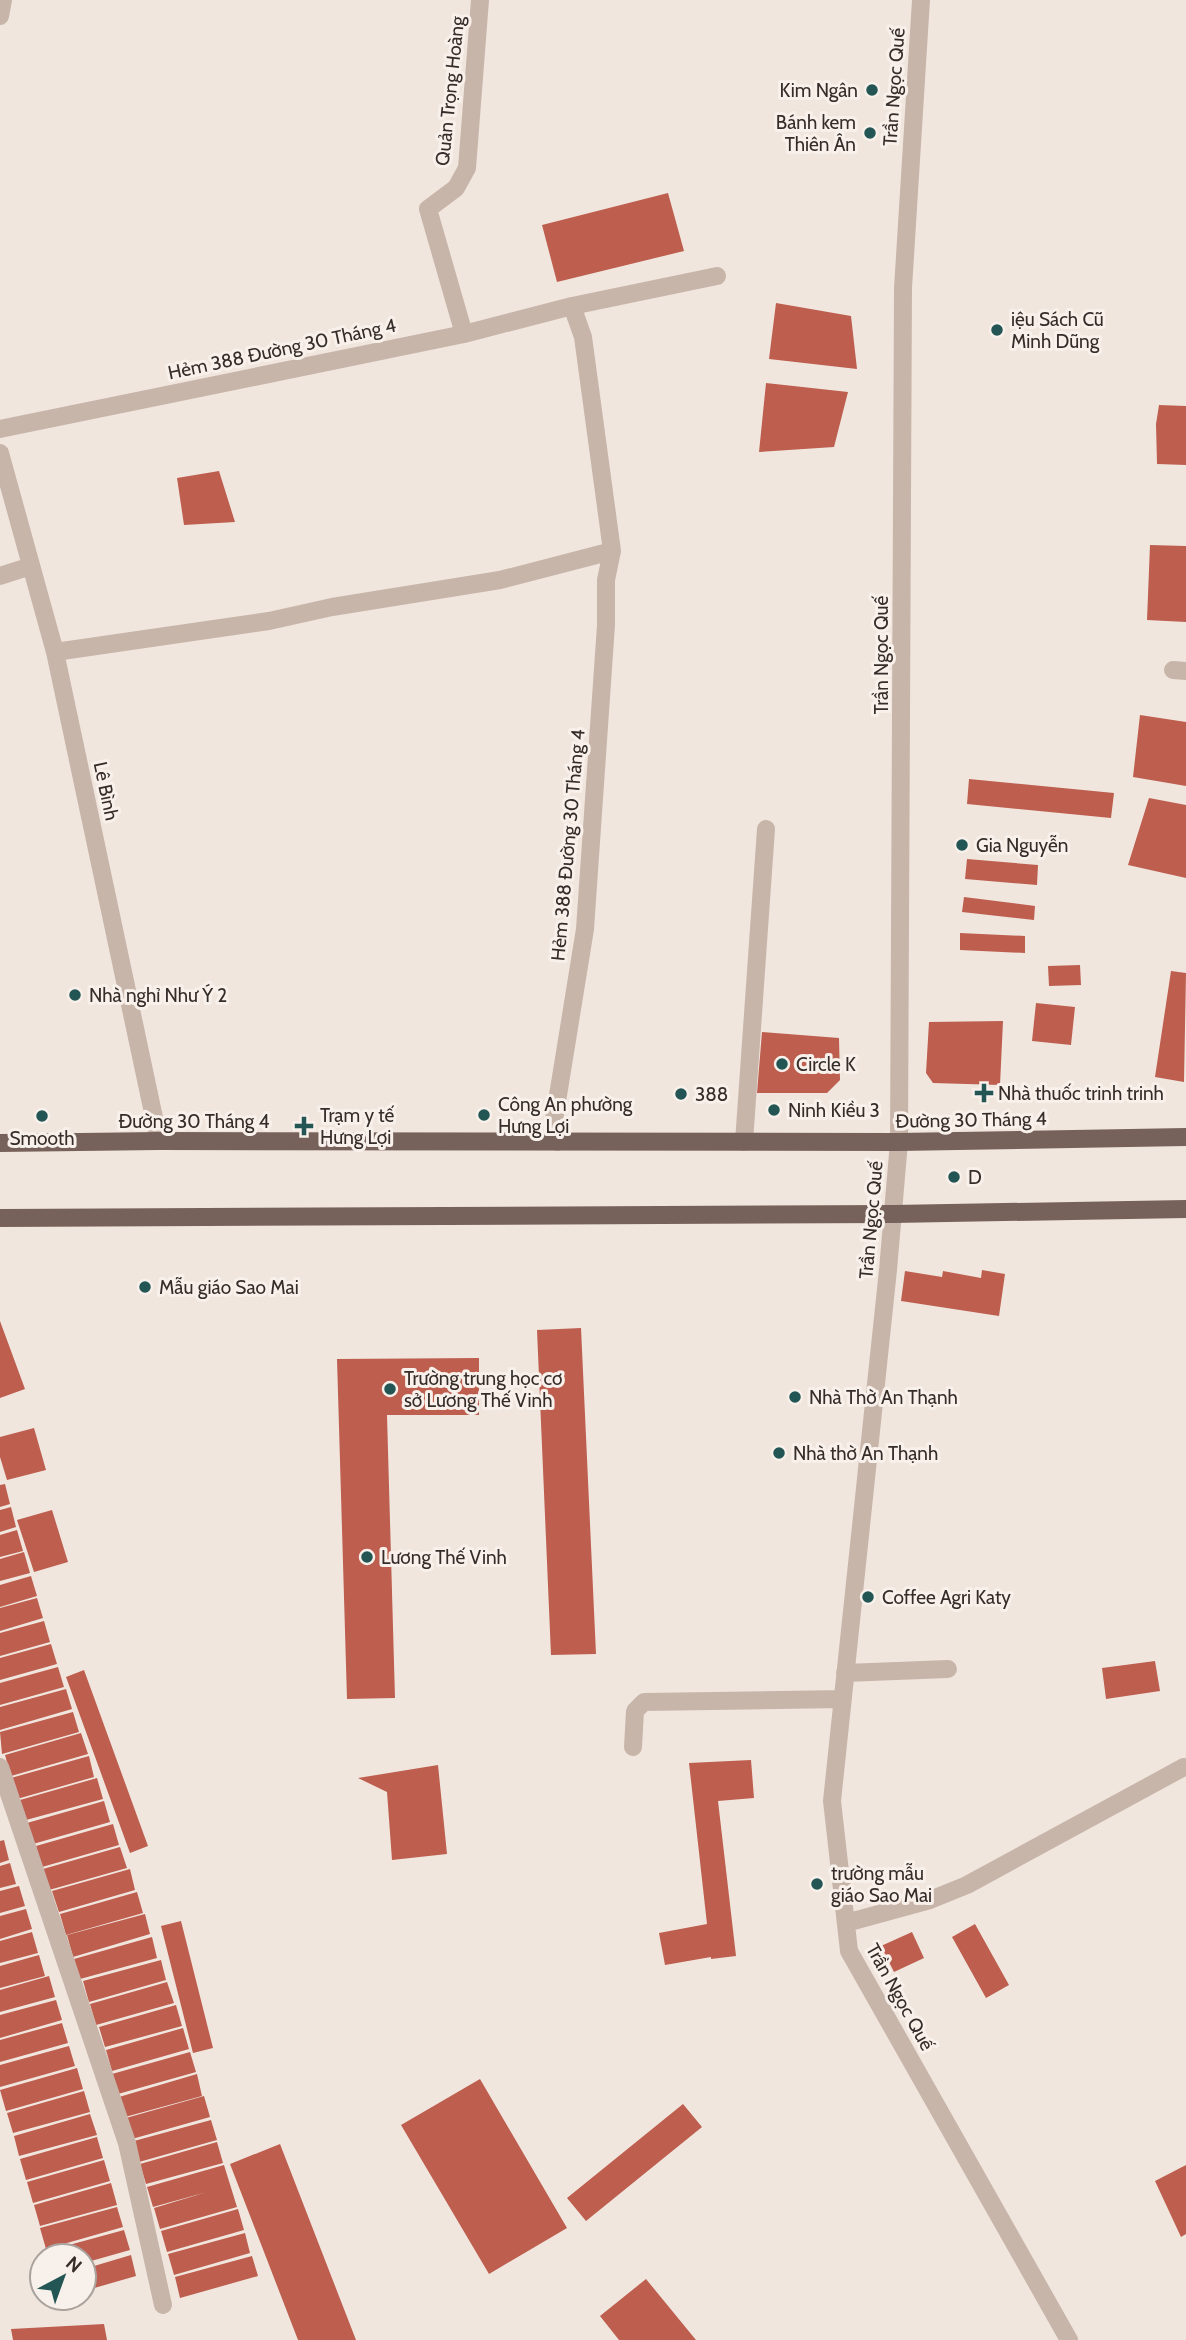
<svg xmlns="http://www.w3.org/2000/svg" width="1186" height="2340" font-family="Cabin,sans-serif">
<rect width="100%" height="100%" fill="#f1e6de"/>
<path fill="#bd5e4f" d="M 668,193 L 684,251 L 557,282 L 542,225 Z
M 776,303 L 851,316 L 857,369 L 769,359 Z
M 766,383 L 848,392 L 834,447 L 759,452 Z
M 1159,405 L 1186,406 L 1186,465 L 1157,464 L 1156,424 Z
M 219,471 L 235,522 L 184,525 L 177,478 Z
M 1150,545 L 1186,546 L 1186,622 L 1147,620 Z
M 1140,715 L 1186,722 L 1186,786 L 1133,777 Z
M 969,779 L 1114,793 L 1111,818 L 967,804 Z
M 1149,798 L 1186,805 L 1186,878 L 1128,865 Z
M 967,859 L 1038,865 L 1037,885 L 965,879 Z
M 964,897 L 1035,906 L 1034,920 L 962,912 Z
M 960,933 L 1025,936 L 1025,953 L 960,950 Z
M 1080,965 L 1081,985 L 1049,986 L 1048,966 Z
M 1171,971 L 1186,973 L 1184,1082 L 1155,1077 Z
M 1036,1003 L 1075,1007 L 1071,1045 L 1032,1041 Z
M 1003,1021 L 1000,1085 L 933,1083 L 926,1073 L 929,1022 Z
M 762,1032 L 839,1038 L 840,1080 L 827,1093 L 757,1093 Z
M 982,1270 L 1005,1274 L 999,1316 L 901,1301 L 905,1271 L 942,1277 L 943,1271 L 981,1278 Z
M 0,1321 L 25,1389 L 0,1398 Z
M 581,1328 L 596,1654 L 551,1655 L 537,1330 Z
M 479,1358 L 479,1415 L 387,1415 L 395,1698 L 347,1699 L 337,1359 Z
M 34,1428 L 46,1470 L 7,1480 L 0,1457 L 0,1437 Z
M 5,1484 L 10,1504 L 0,1507 L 0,1485 Z
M 11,1507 L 16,1527 L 0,1532 L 0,1510 Z
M 52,1510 L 68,1562 L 34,1572 L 17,1520 Z
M 17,1530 L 23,1551 L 0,1557 L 0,1535 Z
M 24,1552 L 30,1573 L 0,1581 L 0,1559 Z
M 31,1576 L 37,1596 L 0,1607 L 0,1585 Z
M 37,1598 L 43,1618 L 0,1631 L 0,1608 Z
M 44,1621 L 50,1642 L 0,1656 L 0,1633 Z
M 51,1644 L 57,1664 L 0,1680 L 0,1658 Z
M 1155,1661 L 1160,1691 L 1106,1699 L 1102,1668 Z
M 58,1667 L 64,1687 L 0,1705 L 0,1683 Z
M 84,1670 L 148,1846 L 130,1853 L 66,1677 Z
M 66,1689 L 72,1709 L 0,1730 L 0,1707 Z
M 73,1712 L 79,1732 L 2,1754 L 0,1732 Z
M 81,1733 L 88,1754 L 11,1776 L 5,1755 Z
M 89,1756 L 94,1777 L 17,1799 L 11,1778 Z
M 751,1760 L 754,1798 L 718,1801 L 736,1956 L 711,1959 L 711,1957 L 665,1965 L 659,1933 L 707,1924 L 689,1763 Z
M 438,1765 L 447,1854 L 392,1860 L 387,1792 L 358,1778 Z
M 97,1778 L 103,1799 L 26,1820 L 20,1800 Z
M 104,1801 L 110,1822 L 33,1844 L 27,1823 Z
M 113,1824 L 119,1845 L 42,1867 L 36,1846 Z
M 4,1840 L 9,1860 L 0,1863 L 0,1841 Z
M 120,1847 L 127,1868 L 49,1890 L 43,1869 Z
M 10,1863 L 16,1884 L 0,1888 L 0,1866 Z
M 130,1869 L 135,1890 L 59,1912 L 52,1891 Z
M 19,1886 L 25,1906 L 0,1913 L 0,1891 Z
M 137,1892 L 143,1913 L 66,1935 L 60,1914 Z
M 26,1909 L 32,1929 L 0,1939 L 0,1916 Z
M 145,1914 L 150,1934 L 73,1957 L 67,1935 Z
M 181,1921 L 213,2048 L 193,2053 L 161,1926 Z
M 975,1924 L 1009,1985 L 986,1998 L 952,1937 Z
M 32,1932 L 38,1953 L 0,1963 L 0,1941 Z
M 912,1932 L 924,1958 L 894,1972 L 881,1946 Z
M 152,1937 L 157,1958 L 80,1979 L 74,1959 Z
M 39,1955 L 45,1976 L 0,1988 L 0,1966 Z
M 161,1960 L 166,1980 L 89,2002 L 83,1981 Z
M 49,1976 L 55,1997 L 0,2012 L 0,1990 Z
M 167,1982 L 174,2003 L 96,2025 L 90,2004 Z
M 56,2000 L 62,2020 L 0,2038 L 0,2015 Z
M 176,2005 L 182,2026 L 105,2047 L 99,2027 Z
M 62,2023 L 68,2043 L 0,2062 L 0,2040 Z
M 183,2028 L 189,2049 L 112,2071 L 106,2050 Z
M 69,2046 L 75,2066 L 0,2087 L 0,2065 Z
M 190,2052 L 196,2072 L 118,2094 L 112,2074 Z
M 77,2068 L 83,2089 L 6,2111 L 0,2090 Z
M 197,2074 L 202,2096 L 125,2117 L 119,2097 Z
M 480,2079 L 567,2228 L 489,2274 L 401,2125 Z
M 84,2091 L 90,2112 L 13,2133 L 7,2113 Z
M 204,2096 L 210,2117 L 132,2139 L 126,2118 Z
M 683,2104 L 702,2127 L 586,2221 L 567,2198 Z
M 90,2114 L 97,2135 L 19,2156 L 14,2136 Z
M 211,2120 L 217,2140 L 139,2162 L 134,2141 Z
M 97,2137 L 103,2158 L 26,2180 L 20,2159 Z
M 217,2142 L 223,2163 L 146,2184 L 140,2164 Z
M 280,2144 L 356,2340 L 298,2340 L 230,2164 Z
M 104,2160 L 110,2181 L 33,2203 L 27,2182 Z
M 224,2165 L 237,2207 L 160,2229 L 154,2208 L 207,2192 L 153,2207 L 147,2187 Z
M 1186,2165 L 1186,2234 L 1181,2237 L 1155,2181 Z
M 111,2183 L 117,2205 L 40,2226 L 34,2205 Z
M 117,2207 L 123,2227 L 46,2249 L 40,2228 Z
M 238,2209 L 244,2230 L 167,2252 L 161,2231 Z
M 124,2230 L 130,2250 L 84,2263 L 84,2256 L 48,2256 L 47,2251 Z
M 245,2233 L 250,2253 L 174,2275 L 168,2254 Z
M 131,2255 L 136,2276 L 84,2291 L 84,2269 Z
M 252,2256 L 258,2276 L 180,2298 L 175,2277 Z
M 646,2279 L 696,2340 L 619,2340 L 600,2316 Z
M 104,2324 L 107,2340 L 13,2340 L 11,2329 Z"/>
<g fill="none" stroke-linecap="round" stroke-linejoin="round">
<path stroke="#c8b5aa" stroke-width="18" d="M 921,0 L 903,288 L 899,1142 L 888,1270 L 832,1801 L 849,1951 L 1069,2340
M 0,16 L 3,0
M 464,334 L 428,209 L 456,188 L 467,168 L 480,0
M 0,429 L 464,334 L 572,306
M 0,453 L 55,652 L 159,1141
M 612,551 L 583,337 L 572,306 L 717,276
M 0,576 L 31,566
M 55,652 L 269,621 L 332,607 L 500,580 L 612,551 L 606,580 L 606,625 L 585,929 L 554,1120 L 558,1142
M 1173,670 L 1186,671
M 744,1142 L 766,829
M 845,1673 L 948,1669
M 633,1747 L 635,1711 L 644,1702 L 843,1699
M 0,1767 L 127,2143 L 163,2305
M 846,1923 L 930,1900 L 967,1885 L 1184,1767"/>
<path stroke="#77625b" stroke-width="18" d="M 0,1143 L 159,1141 L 899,1142 L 1186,1137
M 0,1218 L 893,1214 L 1186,1209"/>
</g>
<g fill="#225553" stroke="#f8f0ea" stroke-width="2.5">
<circle cx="872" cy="90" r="7"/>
<circle cx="870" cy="133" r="7"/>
<circle cx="997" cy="330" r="7"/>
<circle cx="962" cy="845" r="7"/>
<circle cx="75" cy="995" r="7"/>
<circle cx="782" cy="1064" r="7"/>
<path d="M980.5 1082.5h7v7h7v7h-7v7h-7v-7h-7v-7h7z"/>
<circle cx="681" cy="1094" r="7"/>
<circle cx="774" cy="1110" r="7"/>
<circle cx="484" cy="1115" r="7"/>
<circle cx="42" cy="1116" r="7"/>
<path d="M300.5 1115.5h7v7h7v7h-7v7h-7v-7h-7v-7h7z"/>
<circle cx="954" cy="1177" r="7"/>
<circle cx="145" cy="1287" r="7"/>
<circle cx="390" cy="1389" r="7"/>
<circle cx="795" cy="1397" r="7"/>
<circle cx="779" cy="1453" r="7"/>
<circle cx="367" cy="1557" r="7"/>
<circle cx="868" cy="1597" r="7"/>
<circle cx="817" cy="1884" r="7"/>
</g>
<g text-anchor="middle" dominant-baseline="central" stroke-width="6" stroke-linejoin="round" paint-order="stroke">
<g font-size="19" fill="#362c29" stroke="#f8f0ea">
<text transform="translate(894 87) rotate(-86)">Trần Ngọc Quế</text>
<text transform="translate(450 91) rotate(-84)">Quản Trọng Hoàng</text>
<text transform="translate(282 349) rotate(-12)">Hẻm 388 Đường 30 Tháng 4</text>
<text transform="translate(881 655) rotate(-90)">Trần Ngọc Quế</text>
<text transform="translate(106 791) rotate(78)">Lê Bình</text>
<text transform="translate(568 845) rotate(-85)">Hẻm 388 Đường 30 Tháng 4</text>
<text transform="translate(971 1120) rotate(-1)">Đường 30 Tháng 4</text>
<text x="194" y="1121">Đường 30 Tháng 4</text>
<text transform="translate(871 1220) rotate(-85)">Trần Ngọc Quế</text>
<text transform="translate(900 1997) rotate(61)">Trần Ngọc Quế</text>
</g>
<g font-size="19" fill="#362c29" stroke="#f8f0ea" text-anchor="start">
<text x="858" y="90" text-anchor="end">Kim Ngân</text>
<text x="856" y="122" text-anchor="end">Bánh kem<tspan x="856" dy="22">Thiên Ân</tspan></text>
<text x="1011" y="319">iệu Sách Cũ<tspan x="1011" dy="22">Minh Dũng</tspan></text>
<text x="976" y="845">Gia Nguyễn</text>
<text x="89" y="995">Nhà nghỉ Như Ý 2</text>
<text x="796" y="1064">Circle K</text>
<text x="998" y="1093">Nhà thuốc trinh trinh</text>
<text x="695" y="1094">388</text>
<text x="498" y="1104">Công An phường<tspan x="498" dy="22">Hưng Lợi</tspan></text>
<text x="788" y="1110">Ninh Kiều 3</text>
<text x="320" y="1115">Trạm y tế<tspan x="320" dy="22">Hưng Lợi</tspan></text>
<text x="42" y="1138" text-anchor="middle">Smooth</text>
<text x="968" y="1177">D</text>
<text x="159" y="1287">Mẫu giáo Sao Mai</text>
<text x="404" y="1378">Trường trung học cơ<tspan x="404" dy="22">sở Lương Thế Vinh</tspan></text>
<text x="809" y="1397">Nhà Thờ An Thạnh</text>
<text x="793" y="1453">Nhà thờ An Thạnh</text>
<text x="381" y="1557">Lương Thế Vinh</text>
<text x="882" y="1597">Coffee Agri Katy</text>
<text x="831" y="1873">trường mẫu<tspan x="831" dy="22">giáo Sao Mai</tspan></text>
</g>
</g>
<g transform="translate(63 2277) rotate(41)"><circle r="33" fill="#f8f0ea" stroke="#aaa29d" stroke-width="2"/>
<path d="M0-5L12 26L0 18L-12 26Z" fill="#225553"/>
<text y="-10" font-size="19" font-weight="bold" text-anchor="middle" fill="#362c29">N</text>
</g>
</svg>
